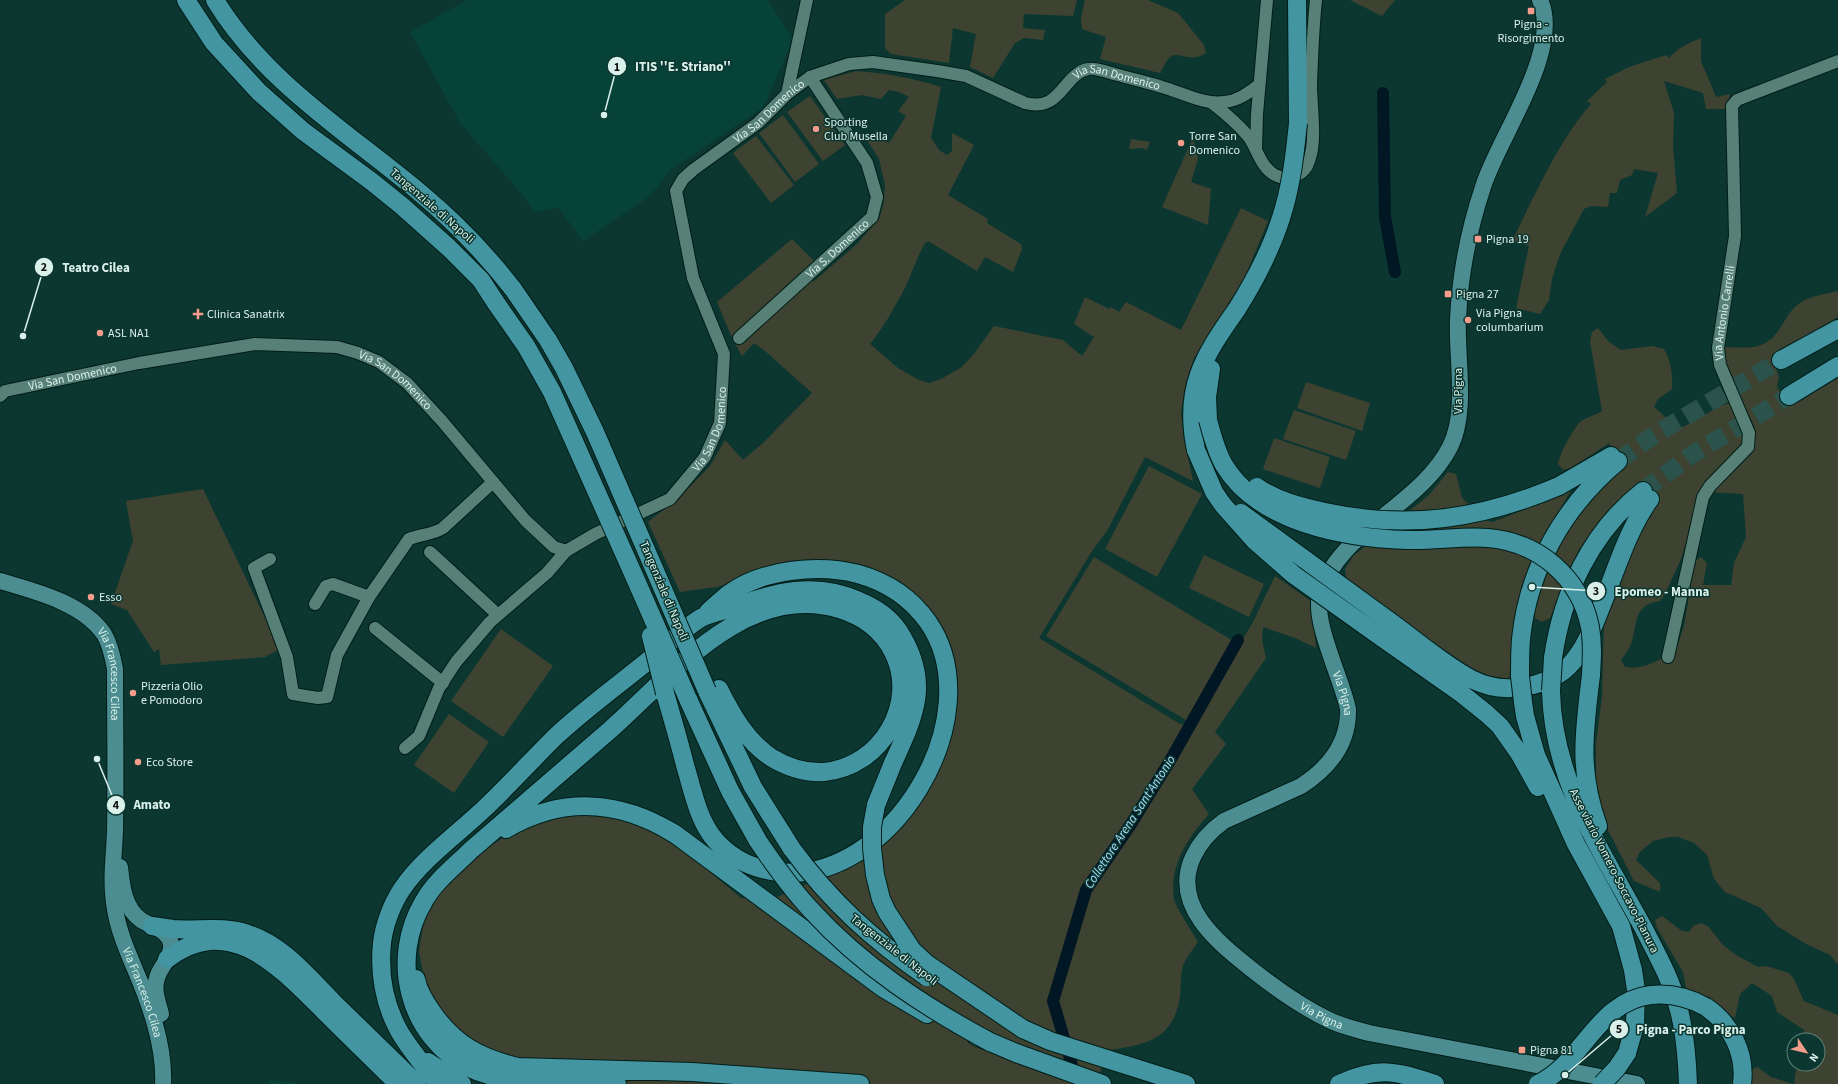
<svg xmlns="http://www.w3.org/2000/svg" width="1838" height="1084" font-family="'Source Sans 3',sans-serif">
<rect width="100%" height="100%" fill="#0c3730"/>
<path fill="#074239" d="M 467,0 L 768,0 L 793,39 L 764,107 L 671,169 L 650,196 L 583,241 L 559,208 L 535,212 L 520,192 L 460,123 L 410,32 Z
M 270,1080 L 301,1084 L 270,1084 Z"/>
<path fill="#3e4331" d="M 905,0 L 1077,0 L 1073,16 L 1024,14 L 1023,28 L 1045,30 L 1043,40 L 1024,38 L 1015,43 L 993,78 L 970,67 L 976,34 L 953,28 L 949,63 L 891,54 L 885,48 L 885,14 Z
M 1085,0 L 1148,0 L 1178,13 L 1204,45 L 1206,53 C 1189,64 1180,50 1170,57 C 1166,60 1163,69 1160,73 L 1100,59 L 1106,37 L 1082,29 L 1081,18 Z
M 1350,0 L 1395,0 L 1382,16 Z
M 1701,38 L 1701,61 L 1716,97 L 1730,94 L 1727,109 L 1706,109 L 1703,93 L 1664,81 L 1674,113 L 1673,147 L 1677,193 L 1645,217 L 1658,173 L 1634,169 L 1632,175 L 1620,180 L 1617,193 L 1610,193 L 1608,207 L 1591,206 L 1584,209 L 1560,254 L 1552,279 L 1549,300 L 1540,314 L 1516,308 L 1529,246 L 1512,241 C 1534,197 1559,140 1591,104 L 1587,101 L 1607,82 L 1605,79 L 1629,67 L 1666,55 L 1669,58 C 1678,48 1688,43 1701,38 Z
M 856,71 C 885,73 913,78 941,87 L 931,138 L 939,150 L 947,155 L 952,151 L 952,133 L 974,145 L 948,195 L 988,219 L 987,223 L 1021,244 L 1022,249 L 1013,272 L 985,257 L 977,271 L 928,241 L 925,243 C 917,257 912,273 905,288 C 894,308 884,327 870,344 L 898,368 L 919,380 L 929,383 L 941,379 L 962,367 L 973,355 L 994,326 L 1063,340 L 1082,356 L 1094,337 L 1074,324 L 1085,297 L 1109,309 L 1111,307 L 1119,312 L 1126,302 L 1181,330 L 1241,208 L 1268,221 L 1244,279 L 1194,358 L 1186,383 L 1181,413 L 1184,440 L 1193,481 L 1145,457 L 1107,531 L 1092,551 L 1039,638 L 1180,724 L 1191,725 L 1253,622 L 1275,576 L 1311,601 L 1316,648 L 1295,638 L 1263,627 L 1262,640 L 1266,658 L 1215,732 L 1226,744 L 1192,789 L 1209,814 C 1188,837 1169,866 1174,899 C 1176,908 1193,933 1198,942 C 1193,949 1186,958 1183,966 C 1180,975 1181,987 1180,996 C 1174,1040 1145,1045 1109,1050 L 1095,1084 L 524,1084 L 534,1058 L 514,1058 L 495,1052 L 469,1039 L 444,1014 L 426,988 L 419,952 L 425,914 L 445,884 L 485,849 L 528,823 L 575,811 L 615,815 L 650,828 L 698,862 L 741,898 L 775,898 L 837,871 L 879,846 L 945,745 L 943,638 L 862,566 L 738,582 L 716,587 L 680,592 L 648,522 L 681,496 L 710,466 L 725,440 L 743,460 L 763,443 L 812,393 L 765,351 L 754,343 L 742,356 L 733,340 L 717,302 L 792,239 L 814,261 L 804,271 L 813,282 L 857,244 L 879,219 L 884,202 L 885,185 L 879,159 L 867,140 L 873,134 L 889,143 L 906,116 L 898,111 L 909,97 L 899,92 L 889,90 L 881,99 L 862,95 L 837,99 L 824,80 Z
M 810,96 L 845,145 L 823,161 L 787,112 Z
M 783,115 L 819,164 L 795,182 L 759,133 Z
M 756,136 L 794,185 L 771,203 L 733,153 Z
M 1193,137 L 1198,159 L 1191,182 L 1211,189 L 1208,225 L 1162,207 Z
M 1131,139 L 1150,142 L 1147,150 L 1142,148 L 1129,149 Z
M 1838,291 L 1838,317 L 1786,347 L 1776,360 L 1776,369 L 1779,377 L 1777,386 L 1781,394 L 1791,402 L 1799,402 L 1838,378 L 1838,965 L 1830,955 L 1806,944 L 1777,926 L 1761,908 L 1725,892 L 1714,879 L 1707,855 L 1694,843 L 1678,837 L 1669,837 L 1653,841 L 1640,852 L 1636,860 L 1660,883 L 1660,892 L 1634,881 L 1608,830 L 1596,788 L 1596,744 L 1602,696 L 1604,622 L 1652,500 L 1637,484 L 1604,517 L 1579,549 L 1550,618 L 1542,622 L 1535,618 L 1535,607 L 1555,552 L 1567,529 L 1601,486 L 1623,467 L 1609,443 L 1571,468 L 1563,470 L 1558,464 C 1559,455 1573,429 1580,422 C 1584,418 1595,416 1602,411 L 1590,341 L 1592,332 L 1598,328 L 1608,341 L 1621,350 L 1652,346 L 1664,349 C 1671,361 1673,376 1672,389 L 1658,399 L 1654,407 L 1678,428 C 1697,424 1711,407 1730,403 C 1736,417 1743,429 1743,444 L 1699,500 L 1681,559 L 1665,594 L 1660,601 C 1632,605 1638,624 1631,644 C 1629,649 1625,655 1621,660 L 1625,667 C 1642,671 1662,659 1676,650 L 1684,626 L 1695,561 L 1701,557 L 1707,563 L 1703,585 L 1731,585 L 1734,563 L 1746,537 L 1743,494 L 1711,492 L 1754,445 L 1755,428 L 1726,369 L 1724,347 C 1751,348 1767,351 1782,325 C 1787,317 1792,308 1800,303 C 1810,296 1826,294 1838,291 Z
M 1306,382 L 1370,403 L 1362,431 L 1297,408 Z
M 1294,410 L 1356,431 L 1346,460 L 1283,439 Z
M 1274,438 L 1330,457 L 1320,488 L 1263,469 Z
M 1149,466 L 1202,494 L 1157,577 L 1105,549 Z
M 1448,472 L 1456,474 L 1462,498 L 1487,521 L 1493,522 L 1521,511 L 1573,487 L 1546,533 L 1526,577 L 1519,596 L 1509,678 C 1492,680 1481,673 1467,665 L 1349,585 L 1346,577 L 1345,569 L 1353,556 L 1428,496 Z
M 203,489 L 280,649 L 265,657 L 161,665 L 159,649 L 154,652 L 127,610 L 111,604 L 133,541 L 126,501 Z
M 1204,555 L 1264,584 L 1249,617 L 1189,588 Z
M 1094,557 L 1233,641 L 1186,720 L 1046,636 Z
M 501,629 L 553,666 L 503,737 L 451,701 Z
M 449,714 L 489,742 L 454,793 L 414,765 Z
M 1662,916 L 1682,931 L 1689,932 L 1693,926 L 1701,923 L 1708,926 L 1723,945 L 1736,955 L 1758,967 L 1766,966 L 1789,973 L 1794,979 L 1804,1001 L 1838,1015 L 1838,1084 L 1794,1084 L 1797,1064 L 1818,1064 L 1818,1040 L 1802,1040 L 1804,1030 L 1777,1012 L 1772,996 L 1752,983 L 1740,994 L 1735,1018 L 1686,988 L 1683,972 L 1657,928 L 1655,920 Z
M 1757,1067 L 1771,1077 L 1793,1084 L 1751,1084 L 1750,1071 Z"/>
<g fill="none" stroke-linecap="round" stroke-linejoin="round">
<path stroke="#011724" stroke-width="12" d="M 1383,93 L 1385,217 L 1395,272
M 1076,1079 L 1053,1001 L 1086,890 L 1131,824 L 1171,759 L 1238,640"/>
<path stroke="#2b534c" stroke-width="18" stroke-dasharray="18 9" stroke-linecap="butt" d="M 1618,461 L 1654,435 L 1781,360
M 1643,491 L 1693,454 L 1789,396"/>
<defs>
<g id="minor">
<path d="M 787,94 L 807,0"/>
<path d="M 1212,103 C 1225,113 1237,123 1248,136 C 1257,148 1261,168 1275,175 C 1288,182 1305,175 1309,161 C 1317,140 1311,107 1311,85 C 1312,57 1313,28 1316,0"/>
<path d="M 1256,149 L 1257,114 L 1267,0"/>
<path id="s1" d="M 739,338 L 872,217 L 877,197 L 867,163 L 810,77"/>
<path id="s2" d="M 0,396 L 5,391 L 139,363 L 255,344 L 337,347 L 358,353 L 379,362 L 407,383 L 442,421 L 525,520 L 554,547 L 566,551 L 595,534 L 670,499 L 705,457 L 720,423 L 724,354 L 693,278 L 676,191 L 683,179 L 693,170 L 758,123 L 787,94 L 810,77 L 849,64 L 873,62 L 937,71 L 966,76 L 1025,103 C 1061,113 1063,74 1088,69 C 1096,67 1109,73 1118,75 C 1132,79 1147,82 1162,87 C 1181,92 1204,105 1224,102 C 1238,101 1248,93 1259,85"/>
<path d="M 430,552 L 498,615"/>
<path d="M 270,559 L 254,568 L 287,657 L 293,694 L 318,698 L 327,697 L 337,655 L 369,597"/>
<path d="M 315,604 L 326,586 L 333,584 L 369,597 L 409,539 C 421,534 432,535 443,528 L 493,482"/>
<path d="M 375,628 L 443,683"/>
<path id="s3" d="M 1668,657 L 1703,497 L 1710,486 L 1748,447 L 1749,433 L 1720,365 L 1718,348 L 1735,236 L 1732,106 L 1737,100 L 1838,61"/>
<path d="M 405,748 L 419,736 L 439,688 L 456,662 L 490,622 L 547,573 L 566,551"/>
</g>
<g id="major">
<path id="s4" d="M 1540,0 C 1563,50 1498,138 1483,187 C 1469,229 1460,275 1458,319 C 1456,357 1468,412 1450,447 C 1420,506 1336,532 1320,595 C 1313,623 1342,679 1348,709 C 1349,744 1329,768 1301,786 L 1224,821 C 1210,831 1200,842 1193,857 C 1170,907 1221,945 1255,972 C 1278,990 1302,1007 1329,1020 C 1341,1026 1355,1029 1369,1033 L 1637,1084"/>
<path id="s5" d="M 0,581 C 34,591 83,603 104,634 C 110,644 113,658 115,669 C 115,723 116,777 115,831 C 114,857 110,882 115,909 C 118,929 126,948 134,967 C 149,1002 165,1045 163,1084"/>
<path d="M 120,867 C 122,886 124,908 141,920 C 152,927 168,929 171,944 C 173,957 160,966 157,978 C 153,990 158,1002 161,1014"/>
</g>
<path id="highway" d="M 186,0 L 214,43 L 259,92 L 303,131 L 371,181 L 402,206 L 449,248 L 481,280 L 496,303
M 215,0 C 265,82 346,131 419,192 C 454,221 485,253 513,289
M 1297,0 L 1298,123
M 1781,360 L 1838,329
M 1789,396 L 1838,366
M 1208,420 L 1207,397 L 1211,369
M 1196,450 C 1183,389 1203,357 1237,309
M 1559,486 L 1611,456
M 1392,623 C 1417,641 1443,664 1471,679 C 1487,687 1504,690 1521,687 C 1536,686 1557,678 1568,667 C 1584,651 1593,628 1601,607 C 1616,571 1627,531 1650,499
M 1381,637 L 1462,694 L 1487,714 L 1500,726 L 1519,753 L 1538,787
M 1553,658 C 1562,594 1591,532 1643,491
M 1591,675 C 1584,732 1578,771 1598,826
M 1520,676 C 1520,664 1520,651 1521,639 C 1528,569 1564,506 1618,461
M 707,691 L 753,787 L 792,849
M 1551,691 C 1553,782 1602,851 1644,929 C 1656,953 1670,977 1677,1003 C 1685,1029 1687,1057 1688,1084
M 665,693 C 672,717 679,741 685,765 C 693,791 698,821 716,841 C 733,860 753,869 778,872 C 890,886 993,716 928,622 C 911,598 887,582 858,574 C 819,564 764,569 730,593 C 722,599 715,606 708,612
M 688,699 L 730,791 L 758,841
M 1523,702 L 1525,716 L 1536,755 L 1576,844 L 1621,926 L 1633,970 L 1636,990 L 1635,1025 L 1627,1053
M 506,829 C 562,796 620,800 675,834 L 883,988 L 927,1014
M 152,926 C 159,927 166,928 173,929 C 198,931 223,925 248,934 C 283,945 309,978 334,1003 C 362,1030 389,1057 417,1084
M 167,959 C 231,910 282,970 326,1013 C 350,1037 374,1060 398,1084
M 416,979 C 418,991 425,1002 432,1012 C 455,1045 480,1058 518,1067 L 692,1072 L 860,1084
M 1706,1007 C 1731,1024 1746,1053 1742,1084
M 1023,1029 L 1050,1041 L 1186,1084
M 976,1036 L 1016,1053 L 1102,1084
M 428,1062 L 462,1084
M 438,1084 C 425,1066 408,1048 398,1029 C 384,1003 379,972 382,943 C 384,925 392,904 402,889 C 423,858 459,833 486,807 C 510,784 532,760 555,737 C 586,708 621,683 654,656 C 666,646 690,623 703,617 C 712,613 722,611 731,608 C 774,592 816,581 859,601 C 874,607 889,617 898,630 C 931,681 916,713 893,763
M 617,1084 C 593,1083 570,1082 547,1081 C 522,1080 493,1080 470,1068 C 408,1037 389,959 424,901 C 435,881 455,866 471,850 C 518,810 564,770 610,730 C 671,676 746,581 839,609 C 862,616 882,630 893,652 C 919,703 881,767 824,772 C 806,773 787,767 772,758 C 747,742 732,715 719,689
M 1339,1084 C 1378,1066 1396,1071 1435,1084"/>
</defs>
<use href="#minor" stroke="#001d18" stroke-width="14"/>
<use href="#major" stroke="#001d18" stroke-width="18"/>
<use href="#highway" stroke="#001d18" stroke-width="20"/>
<use href="#minor" stroke="#578077" stroke-width="12"/>
<use href="#major" stroke="#4b8d90" stroke-width="16"/>
<use href="#highway" stroke="#4395a1" stroke-width="18"/>
<defs>
<path id="highway-bridge" d="M 513,289 L 548,340 L 564,368 L 595,432 L 707,691
M 496,303 L 526,346 L 552,392 L 635,578 L 688,699
M 1237,309 C 1257,277 1274,244 1284,208 C 1292,180 1295,152 1298,123
M 1208,420 C 1212,435 1216,451 1224,465 C 1259,523 1345,538 1407,540 C 1434,541 1461,536 1488,538 C 1538,542 1580,577 1590,627 C 1593,643 1592,659 1591,675
M 1196,450 L 1214,492 L 1223,505 L 1255,541 L 1294,575 L 1381,637
M 1257,487 C 1277,501 1301,507 1325,512 C 1408,530 1482,519 1559,486
M 1241,513 L 1392,623
M 651,636 L 665,693
M 1520,676 L 1523,702
M 1551,691 L 1553,658
M 893,763 L 876,805 L 872,827 L 872,848 L 875,875 L 881,899 L 887,912 L 912,950 L 927,964 L 1023,1029
M 758,841 C 775,866 792,890 812,911 C 862,966 925,1007 990,1042
M 792,849 C 831,902 873,940 927,977
M 1538,1084 C 1583,1063 1597,1001 1651,995 C 1671,993 1688,997 1706,1007
M 1602,1084 L 1617,1068 L 1627,1053"/>
</defs>
<use href="#highway-bridge" stroke="#001d18" stroke-width="20" stroke-linecap="butt"/>
<use href="#highway-bridge" stroke="#4395a1" stroke-width="18"/>
</g>
<g fill="#f49d8b" stroke="#0c3730" stroke-width="1.5">
<rect x="1527" y="7" width="8" height="8" rx="2"/>
<circle cx="816" cy="129" r="4"/>
<circle cx="1181" cy="143" r="4"/>
<rect x="1474" y="235" width="8" height="8" rx="2"/>
<rect x="1444" y="290" width="8" height="8" rx="2"/>
<path d="M196 308h4v4h4v4h-4v4h-4v-4h-4v-4h4z"/>
<circle cx="1468" cy="320" r="4"/>
<circle cx="100" cy="333" r="4"/>
<circle cx="91" cy="597" r="4"/>
<circle cx="133" cy="693" r="4"/>
<circle cx="138" cy="762" r="4"/>
<rect x="1518" y="1046" width="8" height="8" rx="2"/>
</g>
<g text-anchor="middle" dominant-baseline="central" stroke-width="3" stroke-linejoin="round" paint-order="stroke">
<g font-size="12" fill="#daf0ea" stroke="#0c3730" text-anchor="start">
<text x="1531" y="24" text-anchor="middle">Pigna -<tspan x="1531" dy="14">Risorgimento</tspan></text>
<text x="824" y="122">Sporting<tspan x="824" dy="14">Club Musella</tspan></text>
<text x="1189" y="136">Torre San<tspan x="1189" dy="14">Domenico</tspan></text>
<text x="1486" y="239">Pigna 19</text>
<text x="1456" y="294">Pigna 27</text>
<text x="1476" y="313">Via Pigna<tspan x="1476" dy="14">columbarium</tspan></text>
<text x="207" y="314">Clinica Sanatrix</text>
<text x="108" y="333">ASL NA1</text>
<text x="99" y="597">Esso</text>
<text x="141" y="686">Pizzeria Olio<tspan x="141" dy="14">e Pomodoro</tspan></text>
<text x="146" y="762">Eco Store</text>
<text x="1530" y="1050">Pigna 81</text>
</g>
<g font-size="12" fill="#daf0ea" stroke="#0c3730">
<text stroke="none"><textPath href="#s2" startOffset="1611">Via San Domenico</textPath></text>
<text stroke="none"><textPath href="#s2" startOffset="1228">Via San Domenico</textPath></text>
<text transform="translate(432 206) rotate(41)">Tangenziale di Napoli</text>
<text stroke="none"><textPath href="#s1" startOffset="133">Via S. Domenico</textPath></text>
<text stroke="none"><textPath href="#s3" startOffset="372">Via Antonio Carrelli</textPath></text>
<text stroke="none"><textPath href="#s2" startOffset="76">Via San Domenico</textPath></text>
<text stroke="none"><textPath href="#s2" startOffset="412">Via San Domenico</textPath></text>
<text transform="translate(1458 391) rotate(-90)">Via Pigna</text>
<text stroke="none"><textPath href="#s2" startOffset="856">Via San Domenico</textPath></text>
<text transform="translate(664 591) rotate(67)">Tangenziale di Napoli</text>
<text stroke="none"><textPath href="#s5" startOffset="160">Via Francesco Cilea</textPath></text>
<text stroke="none"><textPath href="#s4" startOffset="766">Via Pigna</textPath></text>
<text transform="translate(1614 871) rotate(63)">Asse viario Vomero-Soccavo-Pianura</text>
<text transform="translate(894 950) rotate(38)">Tangenziale di Napoli</text>
<text stroke="none"><textPath href="#s5" startOffset="484">Via Francesco Cilea</textPath></text>
<text stroke="none"><textPath href="#s4" startOffset="1232">Via Pigna</textPath></text>
</g>
<g font-size="13" font-style="italic" fill="#a8dbfd" stroke="#0c3730">
<text transform="translate(1130 822) rotate(-57)">Collettore Arena Sant'Antonio</text>
</g>
</g>
<path fill="none" stroke="#daf0ea" stroke-width="1.5" d="M604 115L617 66M23 336L44 267M1532 587L1596 591M97 759L116 805M1565 1075L1619 1029"/>
<g fill="#daf0ea" stroke="#0c3730" stroke-width="1.5">
<circle cx="604" cy="115" r="4"/>
<circle cx="23" cy="336" r="4"/>
<circle cx="1532" cy="587" r="4"/>
<circle cx="97" cy="759" r="4"/>
<circle cx="1565" cy="1075" r="4"/>
<circle cx="617" cy="66" r="10"/>
<circle cx="44" cy="267" r="10"/>
<circle cx="1596" cy="591" r="10"/>
<circle cx="116" cy="805" r="10"/>
<circle cx="1619" cy="1029" r="10"/>
</g>
<g font-size="12" text-anchor="middle" font-weight="bold" fill="#111">
<text x="617" y="71">1</text>
<text x="44" y="271">2</text>
<text x="1596" y="595">3</text>
<text x="116" y="809">4</text>
<text x="1619" y="1033">5</text>
</g>
<g font-size="13" text-anchor="middle" font-weight="bold" fill="#daf0ea" stroke="#0c3730" stroke-width="3" stroke-linejoin="round" paint-order="stroke">
<text x="683" y="71">ITIS ''E. Striano''</text>
<text x="96" y="272">Teatro Cilea</text>
<text x="1662" y="596">Epomeo - Manna</text>
<text x="152" y="809">Amato</text>
<text x="1691" y="1034">Pigna - Parco Pigna</text>
</g>
<g transform="translate(1806 1052) rotate(125)"><circle r="19" fill="#0c3730" stroke="#5e817a"/>
<path d="M0-3L7 15L0 10L-7 15Z" fill="#f49d8b"/>
<text y="-6" font-size="11" font-weight="bold" text-anchor="middle" fill="#daf0ea">N</text>
</g>
</svg>
